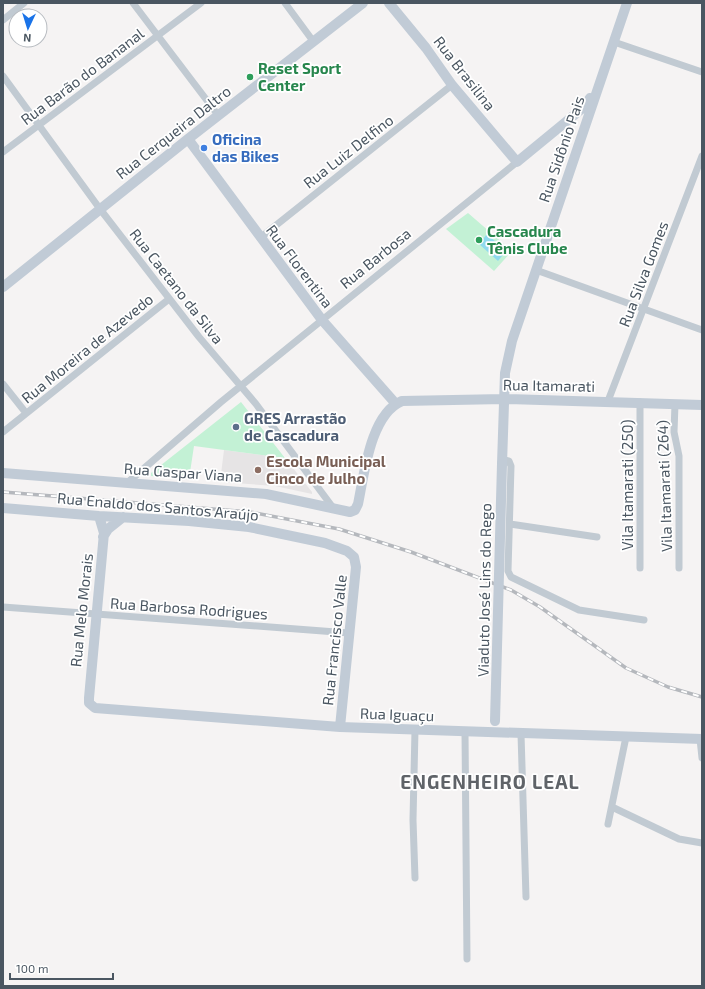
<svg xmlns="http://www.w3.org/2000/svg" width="705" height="989" font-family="'Exo 2',sans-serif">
<rect width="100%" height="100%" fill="#f5f3f3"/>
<path fill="#e6e4e5" d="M 224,450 L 285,458 L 312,492 L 312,494 L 275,486 L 220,482 Z"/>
<path fill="#c3f1d5" d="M 468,213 L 512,251 L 494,271 L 446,229 Z
M 241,402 L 285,458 L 194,446 L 189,479 L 151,476 L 151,473 Z"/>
<path fill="#90daee" d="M 487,234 L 506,251 L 498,261 L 479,244 Z"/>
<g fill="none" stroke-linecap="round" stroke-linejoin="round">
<path stroke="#c1cad2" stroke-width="7" d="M 133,3 L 218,115
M 285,3 L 313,41
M 3,20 L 24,3
M 614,42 L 702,72
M 3,76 L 100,209 L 199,337 L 256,404 L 334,509
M 3,152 L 201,3
M 260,238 L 452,85
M 536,270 L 702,330
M 3,384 L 26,413
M 608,401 L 702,156
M 640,402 L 640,568
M 675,404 L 674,432 L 679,456 L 679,568
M 3,432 L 169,299
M 502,459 L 509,461 L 511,466 L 508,571 L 511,577 L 579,610 L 644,620
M 127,483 L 221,402 L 517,162
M 510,524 L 597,537
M 3,607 L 349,633
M 465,732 L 467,959
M 521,734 L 526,897
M 700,739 L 702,758
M 612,807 L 679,839 L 702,843
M 608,824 L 626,737
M 415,878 L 413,820 L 415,730"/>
<path stroke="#c1cbd6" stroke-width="10" d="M 389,3 L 426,48 L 452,85 L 517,162 L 584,107 L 590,98
M 188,139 L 322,320 L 396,404
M 3,287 L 188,139 L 363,3
M 502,464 L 505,373 L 512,341 L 627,3
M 3,473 L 266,494 L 350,512 L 355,510 L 358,504 C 364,476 370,414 402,401 L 504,399 L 702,405
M 3,508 L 99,516 L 189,521 L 249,527 L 325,543 L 347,551 L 354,557 L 356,567 L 340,727
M 99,516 L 104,533 L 89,698 L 89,703 L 95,708 L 340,727 L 702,739
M 103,537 L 108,529 L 123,517"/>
<defs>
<path id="rail" d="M 3,492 L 250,512 L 339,529 L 411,552 L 511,590 L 540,607 L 626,668 L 668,687 L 702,697"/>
</defs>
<use href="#rail" stroke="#b5b8bd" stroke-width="3.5"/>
<use href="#rail" stroke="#fff" stroke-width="2" stroke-dasharray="6" stroke-linecap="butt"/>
<path stroke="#c1cbd6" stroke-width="10" d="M 495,721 L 502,464"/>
</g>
<g fill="#2e9e5b" stroke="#fff" stroke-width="1.5">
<circle cx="250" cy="77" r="4"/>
<circle cx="479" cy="240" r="4"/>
</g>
<circle fill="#3f7fe0" stroke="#fff" stroke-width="1.5" cx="204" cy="148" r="4"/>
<circle fill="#5c6f8a" stroke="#fff" stroke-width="1.5" cx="236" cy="427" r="4"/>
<circle fill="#8d6e63" stroke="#fff" stroke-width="1.5" cx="258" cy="470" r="4"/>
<g text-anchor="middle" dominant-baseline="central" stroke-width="3.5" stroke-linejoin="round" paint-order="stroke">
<g font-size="15" font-weight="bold" fill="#27864d" stroke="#fff" text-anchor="start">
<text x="258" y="68">Reset Sport<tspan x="258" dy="17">Center</tspan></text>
<text x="487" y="231">Cascadura<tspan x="487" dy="17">Tênis Clube</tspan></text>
</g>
<g font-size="15" fill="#4a5661" stroke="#fff">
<text transform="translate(465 73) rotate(52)">Rua Brasilina</text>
<text transform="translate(82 76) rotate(-37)">Rua Barão do Bananal</text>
<text transform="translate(173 132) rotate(-38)">Rua Cerqueira Daltro</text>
<text transform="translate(561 149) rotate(-71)">Rua Sidônio Pais</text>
<text transform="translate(348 151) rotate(-38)">Rua Luiz Delfino</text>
<text transform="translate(375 258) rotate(-39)">Rua Barbosa</text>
<text transform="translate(300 266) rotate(53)">Rua Florentina</text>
<text transform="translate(643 274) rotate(-69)">Rua Silva Gomes</text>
<text transform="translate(177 286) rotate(52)">Rua Caetano da Silva</text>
<text transform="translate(87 348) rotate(-39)">Rua Moreira de Azevedo</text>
<text transform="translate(549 385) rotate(1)">Rua Itamarati</text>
<text transform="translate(183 472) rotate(4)">Rua Gaspar Viana</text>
<text transform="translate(627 485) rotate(-90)">Vila Itamarati (250)</text>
<text transform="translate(664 486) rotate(-92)">Vila Itamarati (264)</text>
<text transform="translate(158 506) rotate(5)">Rua Enaldo dos Santos Araújo</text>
<text transform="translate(484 590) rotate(-89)">Viaduto José Lins do Rego</text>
<text transform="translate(189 608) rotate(4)">Rua Barbosa Rodrigues</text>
<text transform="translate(81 610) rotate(-84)">Rua Melo Morais</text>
<text transform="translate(334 640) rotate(-84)">Rua Francisco Valle</text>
<text transform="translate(397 714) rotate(2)">Rua Iguaçu</text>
</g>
<g font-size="15" font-weight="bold" fill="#366cbe" stroke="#fff" text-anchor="start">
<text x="212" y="139">Oficina<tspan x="212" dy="17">das Bikes</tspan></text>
</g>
<g font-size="15" font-weight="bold" fill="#4e5e75" stroke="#fff" text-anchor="start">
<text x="244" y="418">GRES Arrastão<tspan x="244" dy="17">de Cascadura</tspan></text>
</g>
<g font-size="15" font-weight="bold" fill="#785e54" stroke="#fff" text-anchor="start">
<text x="266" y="461">Escola Municipal<tspan x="266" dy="17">Cinco de Julho</tspan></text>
</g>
<g font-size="19" font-weight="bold" letter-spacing="1" fill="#5f6368" stroke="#fff">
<text x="490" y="781">ENGENHEIRO LEAL</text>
</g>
</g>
<rect width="705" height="989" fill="none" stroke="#4a5661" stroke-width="8"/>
<g transform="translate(28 28) rotate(184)"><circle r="19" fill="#ffffff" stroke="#b7bbc0"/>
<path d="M0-3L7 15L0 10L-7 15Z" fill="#1a73e8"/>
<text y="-6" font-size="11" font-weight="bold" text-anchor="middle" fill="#4a5661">N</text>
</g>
<path d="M10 973v6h103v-6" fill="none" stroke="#4a5661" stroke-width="2"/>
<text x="16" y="973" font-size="12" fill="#4a5661" stroke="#ffffff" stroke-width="3" paint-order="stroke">100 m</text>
</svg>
